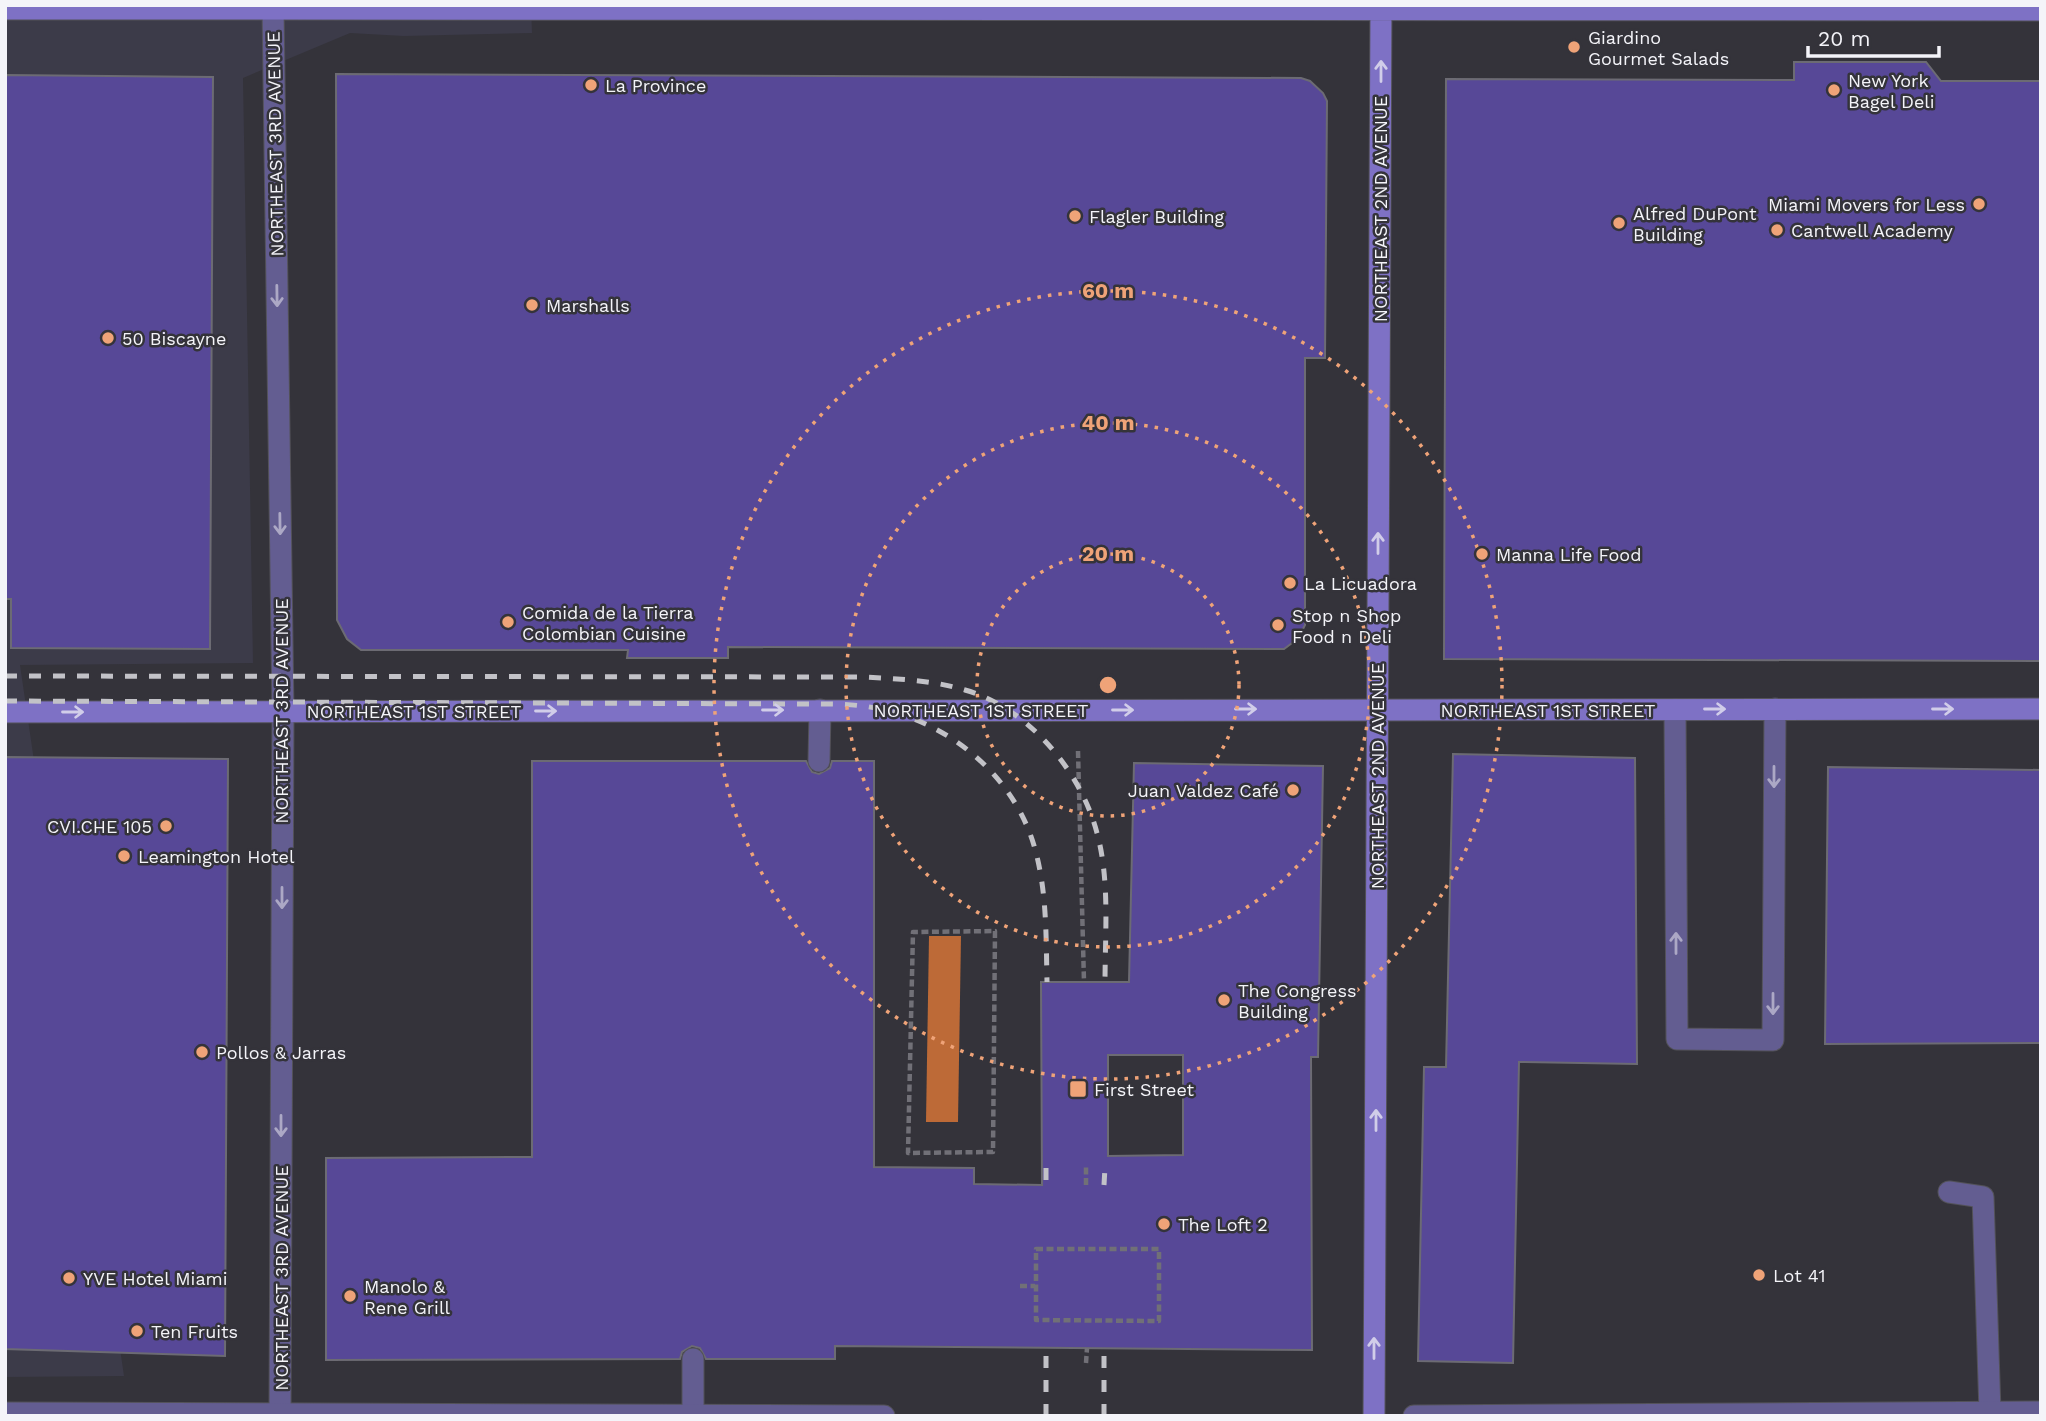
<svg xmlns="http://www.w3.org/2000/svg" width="2046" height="1421" font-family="'Work Sans',sans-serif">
<rect width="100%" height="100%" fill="#34333a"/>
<path fill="#3c3b49" d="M 5,5 L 531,5 L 532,33 L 404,36 L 350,33 L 243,78 L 253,663 L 20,665 L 124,1376 L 5,1377 Z"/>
<path fill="#bd6a37" d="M 929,936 L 961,936 L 958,1122 L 926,1122 Z"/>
<path fill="#574897" stroke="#6c6b73" stroke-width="2" fill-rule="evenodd" d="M 1794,62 L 1926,62 L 1941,81 L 2041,81 L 2041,661 L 1444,659 L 1446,79 L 1794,80 Z
M 336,74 L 1301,78 L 1310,81 L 1323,93 L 1327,101 L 1325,358 L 1305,358 L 1305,625 L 1301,633 L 1296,640 L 1284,649 L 728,647 L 728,658 L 627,658 L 628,650 L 361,650 L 347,639 L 337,620 Z
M 5,75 L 213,77 L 210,649 L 11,648 L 11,599 L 5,599 Z
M 1453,754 L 1635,758 L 1637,1064 L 1519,1062 L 1513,1363 L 1418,1361 L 1424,1067 L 1446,1067 Z
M 5,757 L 228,759 L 225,1356 L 5,1349 Z
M 532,761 L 806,761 L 812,772 L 819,774 L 830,768 L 832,761 L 874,761 L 874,1167 L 974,1168 L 974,1184 L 1042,1185 L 1041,982 L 1129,982 L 1134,763 L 1323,766 L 1318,1057 L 1311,1057 L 1312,1350 L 835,1346 L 835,1359 L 706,1359 L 700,1348 L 692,1346 L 682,1352 L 680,1359 L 326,1360 L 326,1158 L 532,1157 ZM 1108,1055 L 1183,1055 L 1183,1155 L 1108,1156 Z
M 1828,767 L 2041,770 L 2041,1043 L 1825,1044 Z"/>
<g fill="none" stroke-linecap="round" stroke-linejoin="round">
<defs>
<path id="service" d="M 1675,710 L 1677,1039 L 1773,1040 L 1775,709
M 819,761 L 820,710
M 1949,1192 L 1983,1197 L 1990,1412
M 693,1359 L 693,1415"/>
<path id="minor" d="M 273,8 L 283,712 L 280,1415"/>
<path id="tertiary" d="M 5,1413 L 884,1416
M 1414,1416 L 2041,1412"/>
<path id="secondary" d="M 5,9 L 2041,10
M 5,712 L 2041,709
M 1374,1416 L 1381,5"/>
</defs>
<use href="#service" stroke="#535259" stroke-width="23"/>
<use href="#minor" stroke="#535259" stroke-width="23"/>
<use href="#tertiary" stroke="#535259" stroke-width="23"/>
<use href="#secondary" stroke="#535259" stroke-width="23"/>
<path stroke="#717077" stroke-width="4.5" stroke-dasharray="7 3.5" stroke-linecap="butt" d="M 1078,751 L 1084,982
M 995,931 L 993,1152 L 908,1153 L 913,932 Z
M 1086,1185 L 1086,1167
M 1036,1249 L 1159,1249 L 1159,1321 L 1036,1320 Z
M 1020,1286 L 1035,1286
M 1086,1363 L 1087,1348"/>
<use href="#service" stroke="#635d91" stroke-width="21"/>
<use href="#minor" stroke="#635d91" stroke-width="21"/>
<use href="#tertiary" stroke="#635d91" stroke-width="21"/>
<use href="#secondary" stroke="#7e71c5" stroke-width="21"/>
<path stroke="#c2c2c7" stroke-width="5" stroke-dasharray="12 12" stroke-linecap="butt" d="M 5,676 L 864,677 C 898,679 932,680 965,690 C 1028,708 1081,771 1097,833 C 1110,880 1105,934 1105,982
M 5,701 L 814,704 C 837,704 861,704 884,710 C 953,725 1016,779 1035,849 C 1047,892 1046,937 1047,982
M 1046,1168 L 1046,1185
M 1104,1185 L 1105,1167
M 1046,1416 L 1046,1348
M 1104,1416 L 1104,1348"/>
</g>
<defs><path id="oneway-shaft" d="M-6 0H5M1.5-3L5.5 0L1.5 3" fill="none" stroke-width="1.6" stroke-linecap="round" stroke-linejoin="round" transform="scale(1.75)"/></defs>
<g stroke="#d1cde9">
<use href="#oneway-shaft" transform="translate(1381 71) rotate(-90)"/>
<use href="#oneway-shaft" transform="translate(1378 543) rotate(-90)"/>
<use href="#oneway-shaft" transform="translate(1246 709)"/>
<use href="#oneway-shaft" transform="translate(1715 709)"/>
<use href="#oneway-shaft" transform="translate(1943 709)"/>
<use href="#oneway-shaft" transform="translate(773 710)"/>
<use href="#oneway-shaft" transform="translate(1123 710)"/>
<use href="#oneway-shaft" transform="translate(546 711)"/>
<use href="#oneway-shaft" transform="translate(73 712)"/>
<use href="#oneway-shaft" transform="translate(1376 1120) rotate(-90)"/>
<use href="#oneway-shaft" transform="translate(1374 1348) rotate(-90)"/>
</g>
<g stroke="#aca8c5">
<use href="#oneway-shaft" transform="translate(277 296) rotate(89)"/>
<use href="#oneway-shaft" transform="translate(280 524) rotate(89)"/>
<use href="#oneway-shaft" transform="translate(1774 777) rotate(90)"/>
<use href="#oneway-shaft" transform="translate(282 898) rotate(90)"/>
<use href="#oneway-shaft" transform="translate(1676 943) rotate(-90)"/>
<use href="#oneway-shaft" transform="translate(1773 1004) rotate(90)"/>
<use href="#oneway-shaft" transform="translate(281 1126) rotate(90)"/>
</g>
<g fill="none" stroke="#efa378" stroke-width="3.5" stroke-dasharray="3.5 7">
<circle cx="1108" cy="685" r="131"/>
<circle cx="1108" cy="685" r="262"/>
<circle cx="1108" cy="685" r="394"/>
</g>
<g fill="#efa378" stroke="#34333a" stroke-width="2.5">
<circle cx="1574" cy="47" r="7"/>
<circle cx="591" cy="85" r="7"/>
<circle cx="1834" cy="90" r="7"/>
<circle cx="1979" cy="204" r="7"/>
<circle cx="1075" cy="216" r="7"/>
<circle cx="1619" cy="223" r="7"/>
<circle cx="1777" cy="230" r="7"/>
<circle cx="532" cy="305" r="7"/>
<circle cx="108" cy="338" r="7"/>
<circle cx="1482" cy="554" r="7"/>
<circle cx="1290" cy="583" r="7"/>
<circle cx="508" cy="622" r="7"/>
<circle cx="1278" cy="625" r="7"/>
<circle cx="1293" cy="790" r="7"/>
<circle cx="166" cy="826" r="7"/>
<circle cx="124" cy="856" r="7"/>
<circle cx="1224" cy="1000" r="7"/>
<circle cx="202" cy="1052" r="7"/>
<rect x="1069" y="1080" width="18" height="18" rx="3.5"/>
<circle cx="1164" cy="1224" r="7"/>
<circle cx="1759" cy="1275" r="7"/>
<circle cx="69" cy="1278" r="7"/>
<circle cx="350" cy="1296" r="7"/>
<circle cx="137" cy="1331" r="7"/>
</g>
<g text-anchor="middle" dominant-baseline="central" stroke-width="5" stroke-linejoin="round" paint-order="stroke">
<g font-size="18" fill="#f4f4f9" stroke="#34333a" text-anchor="start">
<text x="1588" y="37">Giardino<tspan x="1588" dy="21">Gourmet Salads</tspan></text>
<text x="1848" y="80">New York<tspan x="1848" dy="21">Bagel Deli</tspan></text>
<text x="605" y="85">La Province</text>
<text x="1965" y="204" text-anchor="end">Miami Movers for Less</text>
<text x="1633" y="213">Alfred DuPont<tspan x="1633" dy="21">Building</tspan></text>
<text x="1089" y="216">Flagler Building</text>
<text x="1791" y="230">Cantwell Academy</text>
<text x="546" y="305">Marshalls</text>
<text x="122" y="338">50 Biscayne</text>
<text x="1496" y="554">Manna Life Food</text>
<text x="1304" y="583">La Licuadora</text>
<text x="522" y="612">Comida de la Tierra<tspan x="522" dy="21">Colombian Cuisine</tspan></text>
<text x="1292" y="615">Stop n Shop<tspan x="1292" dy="21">Food n Deli</tspan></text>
<text x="1279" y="790" text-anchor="end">Juan Valdez Café</text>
<text x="152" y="826" text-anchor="end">CVI.CHE 105</text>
<text x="138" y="856">Leamington Hotel</text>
<text x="1238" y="990">The Congress<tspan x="1238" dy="21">Building</tspan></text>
<text x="216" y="1052">Pollos &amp; Jarras</text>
<text x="1094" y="1089">First Street</text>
<text x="1178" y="1224">The Loft 2</text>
<text x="1773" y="1275">Lot 41</text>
<text x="83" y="1278">YVE Hotel Miami</text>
<text x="364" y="1286">Manolo &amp;<tspan x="364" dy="21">Rene Grill</tspan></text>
<text x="151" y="1331">Ten Fruits</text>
</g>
<g font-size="18" fill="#f4f4f9" stroke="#34333a">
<text transform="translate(275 144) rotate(-91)">NORTHEAST 3RD AVENUE</text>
<text transform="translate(1380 209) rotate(-90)">NORTHEAST 2ND AVENUE</text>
<text x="981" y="710">NORTHEAST 1ST STREET</text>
<text x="1548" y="710">NORTHEAST 1ST STREET</text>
<text transform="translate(281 711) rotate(-90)">NORTHEAST 3RD AVENUE</text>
<text x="414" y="711">NORTHEAST 1ST STREET</text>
<text transform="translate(1377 776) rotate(-90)">NORTHEAST 2ND AVENUE</text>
<text transform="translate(281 1278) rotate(-90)">NORTHEAST 3RD AVENUE</text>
</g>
</g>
<circle cx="1108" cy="685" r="10" fill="#efa378" stroke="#34333a" stroke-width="3.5"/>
<g font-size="21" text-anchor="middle" font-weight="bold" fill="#efa378" stroke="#34333a" stroke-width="5" stroke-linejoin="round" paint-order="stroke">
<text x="1108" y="298">60 m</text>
<text x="1108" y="430">40 m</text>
<text x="1108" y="561">20 m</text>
</g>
<rect width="2046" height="1421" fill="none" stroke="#f4f4f9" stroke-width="14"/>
<path d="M1808 46v10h131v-10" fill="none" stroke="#f4f4f9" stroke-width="3.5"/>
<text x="1818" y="46" font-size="21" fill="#f4f4f9" stroke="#34333a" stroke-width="5" paint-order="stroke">20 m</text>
</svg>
